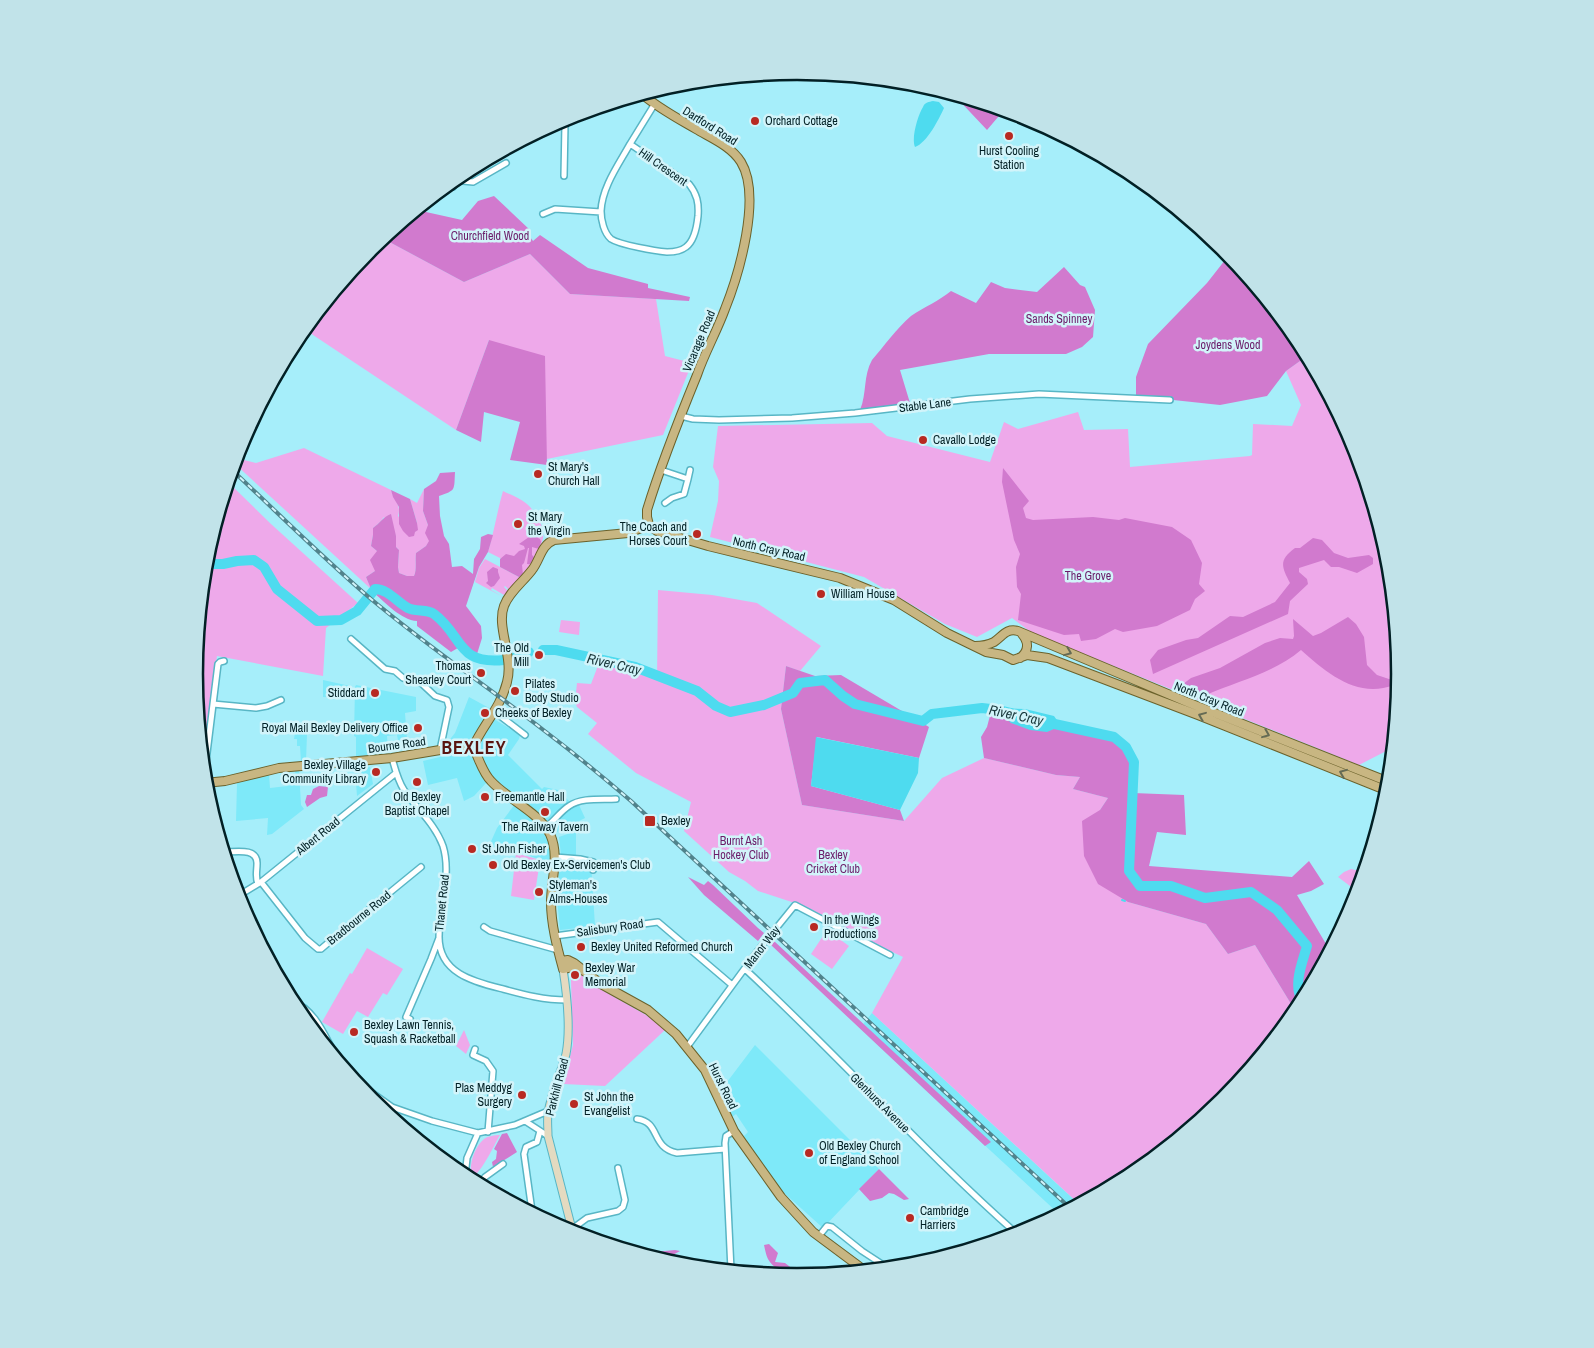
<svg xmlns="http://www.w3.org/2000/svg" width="1594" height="1348" font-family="'Archivo Narrow',sans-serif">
<rect width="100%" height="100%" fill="#a6eefa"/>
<path fill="#7ee9f9" d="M 323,680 L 350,686 L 350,698 L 323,697 Z
M 356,685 L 416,697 L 416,711 L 405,713 L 407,739 L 398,740 L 397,735 L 387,736 L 388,753 L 384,753 L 384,747 L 380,747 L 380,754 L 356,758 L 356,737 L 354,736 L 355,687 Z
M 469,697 L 491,709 L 469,742 L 466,744 L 449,745 L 451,738 L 455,733 Z
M 494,719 L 520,735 L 519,739 L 508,755 L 542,789 L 544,787 L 558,790 L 570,802 L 547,824 L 494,778 L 489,770 L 487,771 L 482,760 L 480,746 L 484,735 Z
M 301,732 L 307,733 L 307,734 L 306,761 L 301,762 L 300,746 L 297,746 L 297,739 L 294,739 L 295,733 Z
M 469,750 L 473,754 L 477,766 L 487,782 L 474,796 L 464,801 L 457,778 L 428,785 L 423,761 Z
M 370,767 L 373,784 L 357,796 L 355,769 Z
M 295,770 L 299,770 L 301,805 L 304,809 L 272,834 L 267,835 L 268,818 L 236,821 L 237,783 L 269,774 L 270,788 L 296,785 Z
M 515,804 L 537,820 L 547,834 L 552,851 L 551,862 L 540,860 L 525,854 L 489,846 L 497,828 Z
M 579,805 L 585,818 L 557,832 L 553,823 L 555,820 L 570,808 Z
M 576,831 L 576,856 L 561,855 L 559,837 Z
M 560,860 L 591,863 L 595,926 L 560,930 L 557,899 Z
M 872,1013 L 1057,1184 L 1079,1204 L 1059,1214 L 953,1116 L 860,1028 Z
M 755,1045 L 879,1169 L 823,1228 L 782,1191 L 743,1137 L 748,1132 L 736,1114 L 732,1117 L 725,1102 L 730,1097 L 722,1093 L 721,1090 Z"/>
<path fill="#eea9ea" d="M 382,238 L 464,282 L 530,254 L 570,294 L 656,299 L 665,356 L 692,363 L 663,435 L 547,459 L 489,340 L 456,430 L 304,329 L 371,248 Z
M 1307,356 L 1354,444 L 1388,557 L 1400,674 L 1393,744 L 1392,748 L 1359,765 L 1032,633 L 1012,618 L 977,637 L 945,624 L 864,577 L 710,537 L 718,501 L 719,481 L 713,467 L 718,426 L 872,423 L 887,436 L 990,462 L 1004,422 L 1018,429 L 1078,412 L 1084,430 L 1128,429 L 1130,467 L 1250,456 L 1252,455 L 1253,424 L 1292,426 L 1301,405 L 1286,371 Z
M 304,448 L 391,490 C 393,499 402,505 398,516 L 415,532 L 417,523 L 410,499 L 417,503 L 424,489 L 423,511 L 428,525 L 430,541 L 426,546 L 416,553 C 415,561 417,569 414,576 L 407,576 L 399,573 L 398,567 L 399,550 L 396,547 L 396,536 L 384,517 L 380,522 L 373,528 L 373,535 L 371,546 L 377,551 L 375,571 L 366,577 L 371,589 L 234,463 L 236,458 L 256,463 Z
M 228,482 L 271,524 L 358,603 L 326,628 L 323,676 L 217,656 L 205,746 L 201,745 L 194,674 L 206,556 Z
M 503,491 C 511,495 520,498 527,504 C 535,511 545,526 543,538 C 541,549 530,567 522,576 L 520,568 L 488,552 C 494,532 497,512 503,491 Z
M 485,559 L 521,578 L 509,590 L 505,586 L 504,587 L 508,591 L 504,595 L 492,588 L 491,590 L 503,597 L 475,582 L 479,568 Z
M 658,590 L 712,595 L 757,603 L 821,646 L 800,671 L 786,666 L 781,709 L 802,805 L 904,821 L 942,778 L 984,758 L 1056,775 L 1080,777 L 1073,789 L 1108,798 L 1100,810 L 1128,902 L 1206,924 L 1228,954 L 1255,945 L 1296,1012 L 1223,1100 L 1132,1175 L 1079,1204 L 872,1013 L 903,957 L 863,938 L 807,907 L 758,891 L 745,881 L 729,872 L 684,831 L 691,802 L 636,773 L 588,734 L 597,723 L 577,707 L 575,702 L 577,683 L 591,684 L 599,663 L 657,679 Z
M 561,620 L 580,622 L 579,635 L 559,632 Z
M 516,853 L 540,860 L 534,900 L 511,896 Z
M 1351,869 L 1364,872 L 1358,892 L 1338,877 L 1344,872 Z
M 827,930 L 849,946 L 832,969 L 811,954 Z
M 367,948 L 403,969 L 387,995 L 383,993 L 368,1017 L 357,1011 L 343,1034 L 322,1022 L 350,973 L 352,974 Z
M 580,974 L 600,989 L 646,1015 L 665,1030 L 605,1086 L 563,1084 L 573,1045 L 571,980 L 576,980 L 579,978 Z
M 464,1030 L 470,1045 L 466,1054 L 456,1046 Z
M 500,1135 C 493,1147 483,1170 472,1178 C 468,1167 474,1147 484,1139 C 488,1136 495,1135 500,1135 Z"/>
<path fill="#d17ace" d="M 954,95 L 1004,110 L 987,130 Z
M 494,196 L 530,230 L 527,233 L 533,241 L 540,235 L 588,268 L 648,284 L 648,288 L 690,297 L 689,301 L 570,294 L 530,254 L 464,282 L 382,238 L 417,210 L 462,220 L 478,201 Z
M 1229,255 L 1298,339 L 1307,356 L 1286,371 L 1267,396 L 1220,405 L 1136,396 L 1136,377 L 1148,344 L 1207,283 Z
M 1064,267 L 1080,285 L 1085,287 L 1095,310 L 1093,337 L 1082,347 L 1066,354 L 989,354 L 900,370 L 910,403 L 860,410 C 867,393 863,376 872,360 C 884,346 897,328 911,316 C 924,307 939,301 951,291 L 976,303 L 991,282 L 1005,288 L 1037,292 Z
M 489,340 L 545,356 L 547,465 L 510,460 L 520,422 L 484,412 L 481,442 L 456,430 Z
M 1003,468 L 1029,501 L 1023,508 L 1026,518 L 1033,520 L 1093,517 L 1119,520 L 1125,518 L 1172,527 L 1191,540 L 1202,563 L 1199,584 L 1205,591 L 1195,599 L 1190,610 L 1157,626 L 1123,632 L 1115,629 L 1096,639 L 1081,641 L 1079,634 L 1064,635 L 1018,620 L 1021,594 L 1017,587 L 1016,567 L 1020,554 L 1014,540 L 1002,482 Z
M 455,472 C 454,491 456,490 439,496 L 440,516 L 444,536 L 449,544 L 452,567 L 462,566 L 473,574 L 474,559 L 480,549 L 481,537 L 488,534 L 493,535 L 488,552 L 479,567 L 466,606 L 481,626 L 482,638 L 477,654 L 468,651 L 463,645 L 451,652 L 417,626 L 417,621 C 401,620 386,603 374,593 L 371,589 L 366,577 L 375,571 L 370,560 L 377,551 L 371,546 L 373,535 L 373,528 C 380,523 383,517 391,514 L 396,536 L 396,547 L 399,550 L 398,567 L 399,573 L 407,576 L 414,576 C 417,569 415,561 416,553 L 426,546 L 429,541 L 425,533 L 428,525 L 423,511 L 424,489 L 436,481 L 440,473 Z
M 391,490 L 410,499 L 417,523 L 418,530 L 415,532 L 414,536 L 409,537 L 403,531 L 399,524 L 399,507 L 393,497 Z
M 529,537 L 536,537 L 540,539 L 541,542 L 539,549 L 532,547 L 532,555 L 535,558 C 533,561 532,565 527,564 L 529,548 L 528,548 L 524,563 L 522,565 L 523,575 L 519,577 L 500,567 L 500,559 L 506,554 L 514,556 L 519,551 L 525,549 L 524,546 L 519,544 Z
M 1313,538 L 1322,540 L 1334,553 L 1348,558 L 1369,555 L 1373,558 L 1373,564 L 1357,573 L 1339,567 L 1331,567 L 1324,560 L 1299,568 L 1299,572 L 1307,579 L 1308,584 L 1290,601 L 1288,614 L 1153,674 L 1150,660 L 1158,650 L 1186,640 L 1198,638 L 1230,616 L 1243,617 L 1275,602 L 1290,583 C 1281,566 1279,560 1295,548 L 1300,548 Z
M 493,567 L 498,569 L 498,572 L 500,578 L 494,586 L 491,587 L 486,583 L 488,581 L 487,572 Z
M 1348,617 L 1356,624 L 1364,637 L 1367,665 L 1377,675 L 1392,680 L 1394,685 C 1357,699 1327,673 1301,650 C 1274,673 1238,681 1206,695 L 1202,701 L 1175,690 L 1191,678 L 1220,668 L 1265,643 L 1280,638 L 1293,639 L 1294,636 L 1293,619 L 1313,636 L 1321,633 Z
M 786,666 L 815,676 L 841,675 L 929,727 L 919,758 L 817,737 L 811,786 L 900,810 L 904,821 L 802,805 L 781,709 Z
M 992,708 L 1061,726 L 1114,737 L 1126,747 L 1134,762 L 1133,793 L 1184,795 L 1186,835 L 1157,832 L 1149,866 L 1292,877 L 1309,861 L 1324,884 L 1311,891 L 1297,895 L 1329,949 L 1322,964 L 1319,965 L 1320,968 L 1296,1012 L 1255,945 L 1228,954 L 1206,924 L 1128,902 L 1098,884 L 1084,856 L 1082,821 L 1100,810 L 1108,798 L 1073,789 L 1080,777 L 1056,775 L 984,758 L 981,737 L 987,727 Z
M 319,786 L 328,787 L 327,796 L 320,798 L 307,807 L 305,802 L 307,795 L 311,795 L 313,789 Z
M 688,877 L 704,885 L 708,881 L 713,885 L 758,928 L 764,933 L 758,941 L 704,895 Z
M 774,941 L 991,1142 L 985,1146 L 771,945 Z
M 507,1133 L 517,1152 L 493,1167 L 492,1162 L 496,1159 L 497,1151 L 494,1149 L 502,1134 Z
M 879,1169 L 909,1199 L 904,1200 L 894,1194 L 889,1193 L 882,1198 L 870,1201 L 859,1189 Z
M 769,1244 L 778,1253 L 775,1262 L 785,1263 L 802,1276 L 780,1275 L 779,1270 C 768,1262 767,1259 764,1245 Z
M 675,1250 L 680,1251 L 669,1257 L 669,1262 L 655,1258 L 655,1252 Z"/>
<path fill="#4edbef" d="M 933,101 L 939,102 L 944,108 C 939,119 927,143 915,147 C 911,138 918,115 923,107 C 925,102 929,102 933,101 Z
M 999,708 L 1025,709 L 1054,716 L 1061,726 L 1047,732 L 1030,730 L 1011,723 L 999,711 Z
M 816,737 L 919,758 L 918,773 L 900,810 L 811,786 Z"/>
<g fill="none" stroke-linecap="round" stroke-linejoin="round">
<path stroke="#4edbef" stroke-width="2" d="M 1122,900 L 1125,901"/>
<path stroke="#4edbef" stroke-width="10" d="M 205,564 L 223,564 L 237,561 L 254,560 L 264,567 L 277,589 L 317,621 L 341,620 L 357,611 L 375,589 C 388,589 397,602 408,608 C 416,612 427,609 434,614 C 463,635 456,665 504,660
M 543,650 L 556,650 L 635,667 L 697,691 L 716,706 L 730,712 L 764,705 L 793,693 L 800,683 L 825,680 L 843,696 L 855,704 L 923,721 L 932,714 L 982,708 L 999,710 L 1011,713
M 514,658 L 529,652
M 1050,723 L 1114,737 L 1126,747 L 1134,762 L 1129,871 L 1140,886 L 1171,886 L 1205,898 L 1251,892 L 1277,910 L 1307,946 C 1302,964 1293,984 1302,1001"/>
<defs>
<path id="minor" d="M 563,119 L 565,124 L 564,176
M 630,144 C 619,164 602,187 601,211 C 601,220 604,233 611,239 C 620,245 656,251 667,252 C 673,252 681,251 686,247 C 694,241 697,226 698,216 C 699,203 697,194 689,184 L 630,144 L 654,105
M 458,176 L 463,181 L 473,182 L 506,163
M 443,188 L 453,187 L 459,178
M 543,214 L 555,209 L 601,212
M 681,416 L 693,419 L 719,420 L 792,418 L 855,413 L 970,399 L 1039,394 L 1170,400
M 661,470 L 688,479 L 684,494 L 672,498 L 665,503
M 688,479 L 690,470
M 351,639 L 385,669 L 395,671 L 403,678 L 420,682 L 435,696 L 447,700 L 449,707 L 440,750
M 213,704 L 256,708 L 267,706 L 281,700
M 495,712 L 525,735
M 392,758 C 395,769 398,781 404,790 C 417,809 435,824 443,846 C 452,875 439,907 439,937 C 439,974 475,982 503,989 C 525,995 544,1000 567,1000
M 204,777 L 218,664 L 220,662 L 224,661
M 546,827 C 554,821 561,811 569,806 C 582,797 602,800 616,799
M 224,852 C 235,852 258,847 257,864 C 257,871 255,877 258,884
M 555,857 L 580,859 L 593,862 L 593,870
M 261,882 L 305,938 L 318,949 L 321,949 L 328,943 L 421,867
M 238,896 L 261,882 L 396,773
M 484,927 L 490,931 L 558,950
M 555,936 L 658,922 L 732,985
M 745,969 C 838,1055 922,1150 1017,1234
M 292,1001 C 316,1010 325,1037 337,1058
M 410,1019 L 406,1017 L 431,959 L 439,938
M 687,1047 L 756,953 L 795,905 L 890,955
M 475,1049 L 473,1055 L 486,1061 L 493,1071 L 488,1132
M 354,1080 L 392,1107 L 432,1121 L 478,1133 L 515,1125 L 548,1111
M 637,1119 C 661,1122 650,1147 677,1153 L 725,1149
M 525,1121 L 548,1136
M 465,1177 L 467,1158 L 478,1133
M 479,1184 L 485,1177 L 503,1164
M 532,1211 L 524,1154 L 526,1147 L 537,1142 L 540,1131
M 572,1229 L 587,1218 L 618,1211 L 623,1207 L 625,1200 L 618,1168
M 819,1236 L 827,1226 L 832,1227 L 862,1251 L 888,1268
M 731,1270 L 725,1143 L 726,1136 L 734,1131
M 849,1272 L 856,1263"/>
<path id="secondary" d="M 563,969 C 567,995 571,1028 566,1054 C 561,1073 551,1093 548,1113 C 547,1120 548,1128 548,1136 L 573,1233"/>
<path id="primary" d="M 642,94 C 658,108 677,118 696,129 C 711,138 731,146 741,162 C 762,196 739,274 725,309 C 717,331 705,352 697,375 C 679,419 661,464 647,510 L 647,517 L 649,525
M 649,525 L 657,531 L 708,546 L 840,578 L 894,600 L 947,633 L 986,652 L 1003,655 L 1013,660 L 1027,655 L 1048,658 L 1198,715 L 1388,791
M 975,646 C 981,646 988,645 994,642 C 1003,636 1006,628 1018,631 L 1187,702 L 1389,782
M 1020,658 C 1029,651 1029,642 1022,634
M 205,783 L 225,781 L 279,768 L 392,758 L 440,750 L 473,747
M 561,961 L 568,960 L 574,963 L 601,984 L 648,1010 L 676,1034 L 705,1070 L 734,1131 L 781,1197 L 813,1232 L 864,1270
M 584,971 L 573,967 L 563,969 C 557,947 551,924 551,902 C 551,879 560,856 550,834 C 539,812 507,799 491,781 C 482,772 479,758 473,747 C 483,725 501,707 507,682 C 514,657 496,627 504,606 C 509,592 523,582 532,570 C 540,560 541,545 554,540 L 628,533 L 649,525"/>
</defs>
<use href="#minor" stroke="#58b6c5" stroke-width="8"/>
<use href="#secondary" stroke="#58b6c5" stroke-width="9"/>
<use href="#primary" stroke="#6b622b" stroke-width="10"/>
<use href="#minor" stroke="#fff" stroke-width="5"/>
<use href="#secondary" stroke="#e4dac0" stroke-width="7"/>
<use href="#primary" stroke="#c8b682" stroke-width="8"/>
<defs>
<path id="rail" d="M 232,470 C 278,513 323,558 371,599 C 427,646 488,687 546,732 C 575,754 603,777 631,801 L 1070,1208"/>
</defs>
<use href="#rail" stroke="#51838c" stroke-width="4"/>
<use href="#rail" stroke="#d2f4fa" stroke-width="2" stroke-dasharray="5.5" stroke-linecap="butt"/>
</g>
<defs><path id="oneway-chevron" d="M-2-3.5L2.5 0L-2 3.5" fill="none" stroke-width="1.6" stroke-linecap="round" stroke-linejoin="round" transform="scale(1.25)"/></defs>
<g stroke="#656b54">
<use href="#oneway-chevron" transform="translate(1068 652) rotate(22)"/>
<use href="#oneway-chevron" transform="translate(1202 716) rotate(-158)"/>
<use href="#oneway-chevron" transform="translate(1266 734) rotate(22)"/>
<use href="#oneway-chevron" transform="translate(1343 773) rotate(-158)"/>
</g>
<g fill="#b82922" stroke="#d2f4fa" stroke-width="2">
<circle cx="755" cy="121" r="5"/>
<circle cx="1009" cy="136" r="5"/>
<circle cx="923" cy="440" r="5"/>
<circle cx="538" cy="474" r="5"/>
<circle cx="518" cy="524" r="5"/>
<circle cx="697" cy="534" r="5"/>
<circle cx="821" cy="594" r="5"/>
<circle cx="539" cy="655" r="5"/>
<circle cx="481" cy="673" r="5"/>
<circle cx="515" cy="691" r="5"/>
<circle cx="375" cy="693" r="5"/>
<circle cx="485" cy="713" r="5"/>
<circle cx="418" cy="728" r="5"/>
<circle cx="376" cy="772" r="5"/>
<circle cx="417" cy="782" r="5"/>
<circle cx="485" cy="797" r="5"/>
<circle cx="545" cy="812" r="5"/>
<rect x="644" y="815" width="12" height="12" rx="2.5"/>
<circle cx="472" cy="849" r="5"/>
<circle cx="493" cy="865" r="5"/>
<circle cx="539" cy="892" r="5"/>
<circle cx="814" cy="927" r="5"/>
<circle cx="581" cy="947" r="5"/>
<circle cx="575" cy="975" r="5"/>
<circle cx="354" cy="1032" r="5"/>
<circle cx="522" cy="1095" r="5"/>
<circle cx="574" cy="1104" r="5"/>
<circle cx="809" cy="1153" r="5"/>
<circle cx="910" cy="1218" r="5"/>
</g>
<g text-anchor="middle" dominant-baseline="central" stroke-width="5" stroke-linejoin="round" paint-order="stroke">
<g font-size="12" fill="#022025" stroke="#d2f4fa" text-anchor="start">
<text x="765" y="121">Orchard Cottage</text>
<text x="1009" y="151" text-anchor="middle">Hurst Cooling<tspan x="1009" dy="14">Station</tspan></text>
<text x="933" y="440">Cavallo Lodge</text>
<text x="548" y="467">St Mary's<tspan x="548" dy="14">Church Hall</tspan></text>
<text x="528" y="517">St Mary<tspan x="528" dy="14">the Virgin</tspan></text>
<text x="687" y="527" text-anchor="end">The Coach and<tspan x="687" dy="14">Horses Court</tspan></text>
<text x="831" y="594">William House</text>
<text x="529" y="648" text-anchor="end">The Old<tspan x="529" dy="14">Mill</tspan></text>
<text x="471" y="666" text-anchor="end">Thomas<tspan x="471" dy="14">Shearley Court</tspan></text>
<text x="525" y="684">Pilates<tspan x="525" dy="14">Body Studio</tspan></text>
<text x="365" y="693" text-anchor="end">Stiddard</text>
<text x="495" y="713">Cheeks of Bexley</text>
<text x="408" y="728" text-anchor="end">Royal Mail Bexley Delivery Office</text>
<text x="366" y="765" text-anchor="end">Bexley Village<tspan x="366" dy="14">Community Library</tspan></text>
<text x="417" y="797" text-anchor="middle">Old Bexley<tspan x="417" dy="14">Baptist Chapel</tspan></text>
<text x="495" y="797">Freemantle Hall</text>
<text x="661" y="821">Bexley</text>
<text x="545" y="827" text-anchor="middle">The Railway Tavern</text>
<text x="482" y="849">St John Fisher</text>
<text x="503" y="865">Old Bexley Ex-Servicemen's Club</text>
<text x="549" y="885">Styleman's<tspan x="549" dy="14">Alms-Houses</tspan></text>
<text x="824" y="920">In the Wings<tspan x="824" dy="14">Productions</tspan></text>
<text x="591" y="947">Bexley United Reformed Church</text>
<text x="585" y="968">Bexley War<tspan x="585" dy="14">Memorial</tspan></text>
<text x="364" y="1025">Bexley Lawn Tennis,<tspan x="364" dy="14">Squash &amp; Racketball</tspan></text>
<text x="512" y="1088" text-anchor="end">Plas Meddyg<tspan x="512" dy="14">Surgery</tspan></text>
<text x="584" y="1097">St John the<tspan x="584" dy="14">Evangelist</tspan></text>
<text x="819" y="1146">Old Bexley Church<tspan x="819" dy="14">of England School</tspan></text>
<text x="920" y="1211">Cambridge<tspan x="920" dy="14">Harriers</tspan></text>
</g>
<g font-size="12" fill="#022025" stroke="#d2f4fa">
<text transform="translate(710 126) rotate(32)">Dartford Road</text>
<text transform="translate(663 167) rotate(35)">Hill Crescent</text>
<text transform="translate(699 341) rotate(-67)">Vicarage Road</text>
<text transform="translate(925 405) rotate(-7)">Stable Lane</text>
<text transform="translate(769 549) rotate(13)">North Cray Road</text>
<text transform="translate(1209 699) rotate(22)">North Cray Road</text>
<text transform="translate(397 745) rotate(-8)">Bourne Road</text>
<text transform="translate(318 836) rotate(-39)">Albert Road</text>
<text transform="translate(442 903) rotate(-84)">Thanet Road</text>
<text transform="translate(359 918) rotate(-39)">Bradbourne Road</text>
<text transform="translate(610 928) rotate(-8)">Salisbury Road</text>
<text transform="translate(762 947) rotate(-52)">Manor Way</text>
<text transform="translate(723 1086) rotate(64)">Hurst Road</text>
<text transform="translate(557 1087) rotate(-75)">Parkhill Road</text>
<text transform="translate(880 1103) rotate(45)">Glenhurst Avenue</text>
</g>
<g font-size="12" fill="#6b1c69" stroke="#d2f4fa">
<text x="490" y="236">Churchfield Wood</text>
<text x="1059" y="319">Sands Spinney</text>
<text x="1228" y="345">Joydens Wood</text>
<text x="1088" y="576">The Grove</text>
<text x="741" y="841">Burnt Ash<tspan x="741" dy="14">Hockey Club</tspan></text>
<text x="833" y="855">Bexley<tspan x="833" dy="14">Cricket Club</tspan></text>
</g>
<g font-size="14" font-style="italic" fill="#1a383c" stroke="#d2f4fa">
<text transform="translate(614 664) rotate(13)">River Cray</text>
<text transform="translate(1016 715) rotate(12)">River Cray</text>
</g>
<g font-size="18" font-weight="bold" letter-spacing="1" fill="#591510" stroke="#d2f4fa">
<text x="474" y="747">BEXLEY</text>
</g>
</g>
<path d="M0 0H1594V1348H0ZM203 674a594 594 0 1 1 1188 0a594 594 0 1 1-1188 0Z" fill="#c1e3e9" fill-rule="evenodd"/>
<path fill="none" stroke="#022025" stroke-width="2.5" d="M203 674a594 594 0 1 1 1188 0a594 594 0 1 1-1188 0Z"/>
</svg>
